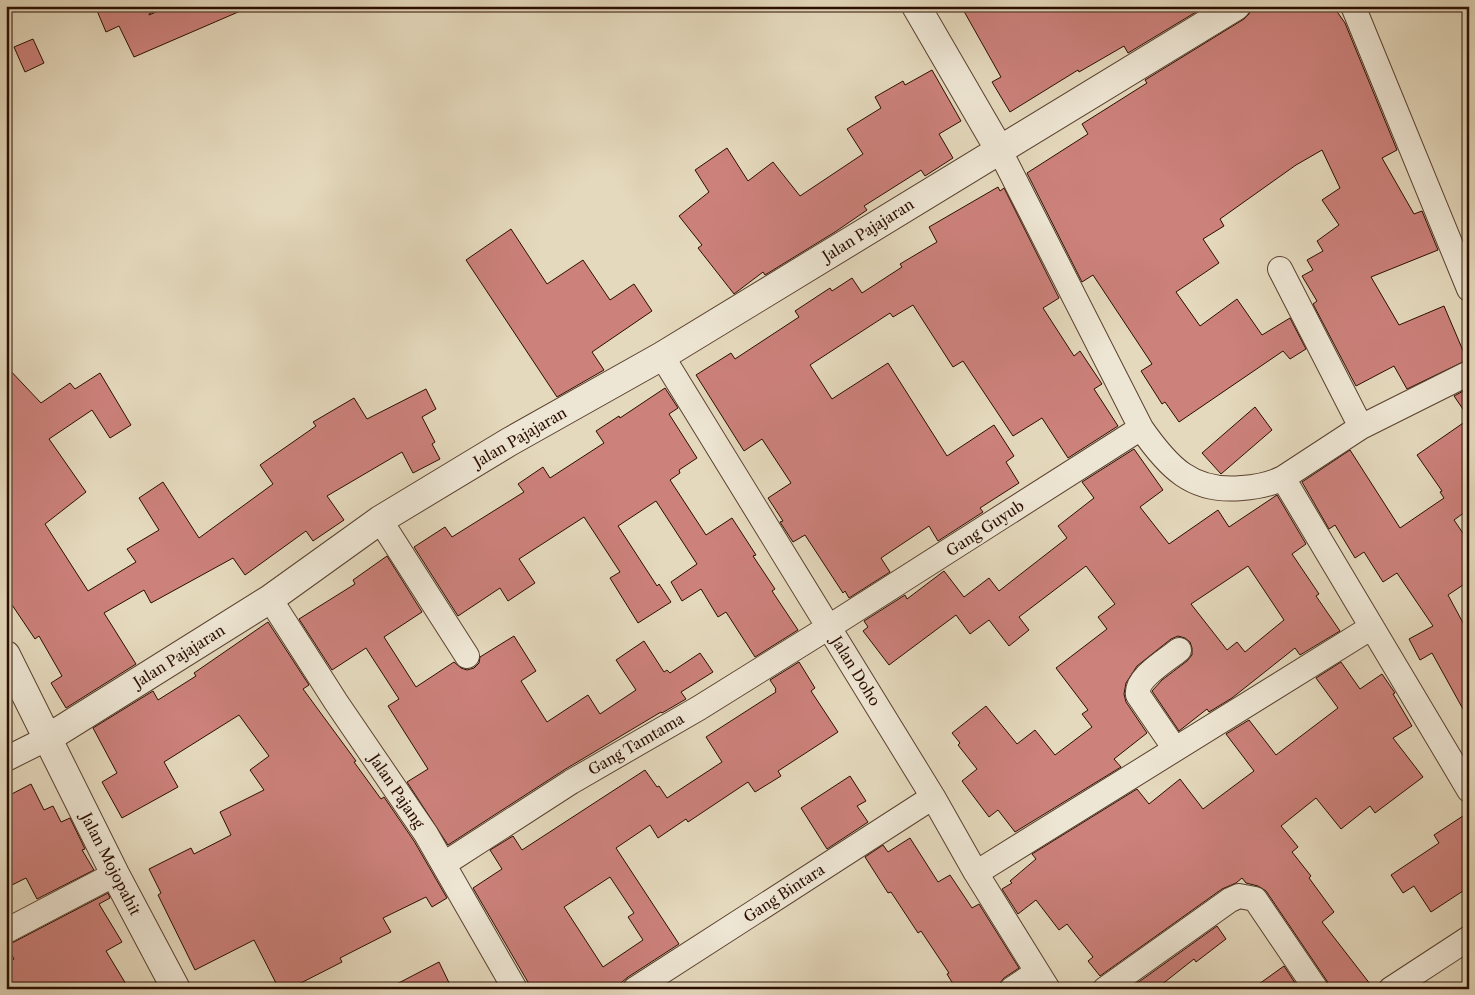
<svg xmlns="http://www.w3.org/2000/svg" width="1475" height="995" font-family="'Libre Caslon Text',serif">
<rect width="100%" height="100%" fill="#e5d9bd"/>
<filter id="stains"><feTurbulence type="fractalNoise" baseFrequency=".004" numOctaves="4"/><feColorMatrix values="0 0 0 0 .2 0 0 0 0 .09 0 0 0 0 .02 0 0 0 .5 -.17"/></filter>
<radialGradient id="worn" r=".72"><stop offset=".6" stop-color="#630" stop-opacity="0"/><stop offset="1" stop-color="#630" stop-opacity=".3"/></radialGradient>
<path fill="#cc817b" stroke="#2b0e00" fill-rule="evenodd" d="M 95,6 L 166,6 L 149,14 L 149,15 L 170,6 L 252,6 L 134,57 L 119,26 L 106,32 Z
M 961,6 L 1206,6 L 1128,53 L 1124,46 L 1079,72 L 1078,70 L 1010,112 L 992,82 L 1001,77 Z
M 1252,6 L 1333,6 L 1345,23 L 1397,150 L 1382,158 L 1414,214 L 1422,211 L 1438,250 L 1371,277 L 1399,325 L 1444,306 L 1467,360 L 1407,389 L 1394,366 L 1356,386 L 1313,304 L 1317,301 L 1302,276 L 1313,270 L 1307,260 L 1323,251 L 1317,241 L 1339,225 L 1322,200 L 1340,188 L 1322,150 L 1296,165 L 1220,219 L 1224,226 L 1203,239 L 1219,263 L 1176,292 L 1200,326 L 1237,299 L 1262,335 L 1290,318 L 1306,349 L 1290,359 L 1283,351 L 1179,422 L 1165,402 L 1162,404 L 1141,371 L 1152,364 L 1093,275 L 1082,282 L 1027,173 L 1088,134 L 1082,124 L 1147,83 L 1145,80 L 1244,19 L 1249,14 Z
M 33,39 L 44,63 L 25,72 L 14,47 Z
M 932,70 L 961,121 L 939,134 L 953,158 L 925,176 L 921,170 L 864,206 L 867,210 L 835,232 L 765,275 L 763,272 L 734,294 L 698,248 L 702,245 L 679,216 L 709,192 L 695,170 L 727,148 L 748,181 L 773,162 L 800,196 L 863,154 L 847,129 L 881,108 L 875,97 L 903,81 L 905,85 Z
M 998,187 L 1000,191 L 1004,188 L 1059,298 L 1043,308 L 1074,356 L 1080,351 L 1102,384 L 1094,389 L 1118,426 L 1068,458 L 1042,418 L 1013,436 L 963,361 L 953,367 L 913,305 L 893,317 L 890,313 L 810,365 L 832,399 L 888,363 L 947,456 L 994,425 L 1014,456 L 1006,462 L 1019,483 L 980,508 L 983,512 L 938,541 L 929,526 L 881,558 L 890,572 L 849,598 L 845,591 L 843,593 L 805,535 L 793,542 L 780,522 L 783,521 L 768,498 L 791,483 L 762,439 L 744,451 L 696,375 L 731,353 L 735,359 L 799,317 L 795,311 L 830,288 L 832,291 L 852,278 L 862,293 L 902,267 L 900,264 L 937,242 L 929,227 Z
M 511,229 L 547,284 L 583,260 L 610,300 L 634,284 L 652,311 L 592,352 L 604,370 L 557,397 L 466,260 Z
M 6,366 L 41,403 L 70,383 L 75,389 L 100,373 L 131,425 L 110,438 L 92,410 L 49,439 L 86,492 L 45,524 L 88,591 L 136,562 L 127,549 L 159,530 L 139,498 L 163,482 L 199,538 L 273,484 L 260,465 L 316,426 L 313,422 L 354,398 L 367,419 L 426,389 L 436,409 L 422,417 L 435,442 L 432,444 L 440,459 L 413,473 L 402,452 L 327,496 L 344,520 L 313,541 L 306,531 L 245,575 L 233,558 L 151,603 L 144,590 L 104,613 L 136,664 L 66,708 L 51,683 L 62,676 L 39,636 L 35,639 L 6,596 Z
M 665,388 L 678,408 L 669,414 L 697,458 L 679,470 L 680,473 L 670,480 L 706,535 L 732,518 L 756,555 L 753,556 L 775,589 L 772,591 L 798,630 L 755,657 L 726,612 L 718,617 L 701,589 L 682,601 L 671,582 L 697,564 L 656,501 L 618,526 L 657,586 L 659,584 L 671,602 L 638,623 L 610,578 L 620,572 L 584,517 L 519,559 L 535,583 L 508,601 L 500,588 L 458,616 L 414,547 L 445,527 L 452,537 L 524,492 L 518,484 L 543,467 L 550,478 L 604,443 L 596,431 L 619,416 L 620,418 Z
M 1469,388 L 1469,418 L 1454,396 Z
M 1255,407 L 1272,430 L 1221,474 L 1202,453 Z
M 1469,419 L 1469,509 L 1454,520 L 1469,542 L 1469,581 L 1448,595 L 1469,634 L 1469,720 L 1432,653 L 1420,660 L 1409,639 L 1433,626 L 1397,573 L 1383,582 L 1364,552 L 1355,558 L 1335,525 L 1329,529 L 1302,482 L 1350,450 L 1400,528 L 1444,498 L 1440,492 L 1442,491 L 1417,455 Z
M 1134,449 L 1163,490 L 1140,507 L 1169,544 L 1218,510 L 1229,527 L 1277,495 L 1306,544 L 1292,554 L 1319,594 L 1316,596 L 1340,631 L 1300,655 L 1295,648 L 1232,698 L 1209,712 L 1207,709 L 1179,731 L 1152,691 L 1162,680 L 1187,661 L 1192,655 L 1192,648 L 1190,642 L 1185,638 L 1178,636 L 1171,639 L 1137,666 L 1126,683 L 1124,694 L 1126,702 L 1147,733 L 1114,759 L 1121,767 L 1015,832 L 998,810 L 989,817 L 962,781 L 977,769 L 958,745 L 960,743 L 952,733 L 986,706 L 1017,744 L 1035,730 L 1055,755 L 1092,727 L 1082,714 L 1088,710 L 1056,668 L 1107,629 L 1098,617 L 1115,604 L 1086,566 L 1019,617 L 1029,630 L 1009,646 L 989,620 L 970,634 L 956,615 L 889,665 L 863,631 L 868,627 L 864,621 L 905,595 L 907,599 L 944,571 L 964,597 L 989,578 L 999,591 L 1067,538 L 1058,526 L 1094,498 L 1082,482 ZM 1248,566 L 1284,620 L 1245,652 L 1237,642 L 1227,650 L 1191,604 Z
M 387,556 L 422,612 L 384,637 L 416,687 L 454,662 L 461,668 L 467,670 L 474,668 L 479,663 L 480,657 L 514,636 L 536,671 L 521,681 L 547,722 L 588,695 L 600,714 L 636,690 L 616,660 L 644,641 L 664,672 L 667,670 L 670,673 L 700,653 L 713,672 L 681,692 L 686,699 L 662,713 L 661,712 L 564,770 L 448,845 L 407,782 L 428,769 L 388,706 L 399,699 L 366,648 L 332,670 L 299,619 L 355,584 L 353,580 Z
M 268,622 L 309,685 L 303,689 L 356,761 L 354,762 L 381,799 L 384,797 L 414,841 L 447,898 L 432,907 L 426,897 L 383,918 L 391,932 L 340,958 L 342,962 L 289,989 L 279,989 L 254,940 L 195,970 L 158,895 L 161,893 L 149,869 L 191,848 L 194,854 L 231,835 L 220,812 L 264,790 L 250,770 L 269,756 L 239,715 L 164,762 L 178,787 L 122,818 L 102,782 L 117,773 L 93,728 L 153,691 L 158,700 L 196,676 L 194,673 Z
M 799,662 L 815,688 L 811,691 L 838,732 L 778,771 L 781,776 L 755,792 L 748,782 L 688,822 L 686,819 L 658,838 L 650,825 L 616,848 L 679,944 L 628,977 L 616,987 L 617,989 L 532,989 L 473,888 L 502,869 L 490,850 L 513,836 L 522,850 L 645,770 L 657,787 L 659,786 L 667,798 L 722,762 L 706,737 L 776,692 L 775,690 L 776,689 L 770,680 ZM 610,877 L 634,913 L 628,917 L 643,940 L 603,967 L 564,907 Z
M 1341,662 L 1360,689 L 1382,674 L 1395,693 L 1393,694 L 1412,726 L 1393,738 L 1423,777 L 1375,813 L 1370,806 L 1341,829 L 1316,798 L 1281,826 L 1298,847 L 1292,852 L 1311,876 L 1309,878 L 1334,912 L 1322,922 L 1374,989 L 1330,989 L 1327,981 L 1266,891 L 1258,886 L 1246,883 L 1242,878 L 1236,883 L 1222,889 L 1100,976 L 1088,961 L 1093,957 L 1067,924 L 1059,930 L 1036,900 L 1018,914 L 1002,889 L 1012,883 L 1010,881 L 1036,859 L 1032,854 L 1137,789 L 1149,804 L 1180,779 L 1203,809 L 1254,771 L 1226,734 L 1249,720 L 1276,755 L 1338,708 L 1316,678 Z
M 850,776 L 866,801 L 857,806 L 868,822 L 827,849 L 801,808 Z
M 31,784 L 44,810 L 53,806 L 61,822 L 70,818 L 85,849 L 82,850 L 94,870 L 37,899 L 26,878 L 6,888 L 6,797 Z
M 1469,812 L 1469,887 L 1431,912 L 1414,886 L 1403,893 L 1391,875 L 1439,843 L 1434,835 Z
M 910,838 L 938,882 L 950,875 L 972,908 L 979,904 L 1019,968 L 1004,978 L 1000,983 L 998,989 L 956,989 L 947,974 L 949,973 L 921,931 L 918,933 L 891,892 L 888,893 L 865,857 L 883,845 L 888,852 Z
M 108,893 L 110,898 L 99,904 L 122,942 L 106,951 L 129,989 L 6,989 L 6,964 L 14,959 L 6,945 L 12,943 Z
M 1217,926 L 1226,939 L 1196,962 L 1194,959 L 1156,989 L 1129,989 Z
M 439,962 L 452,989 L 387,989 Z
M 1284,966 L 1299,989 L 1252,989 Z"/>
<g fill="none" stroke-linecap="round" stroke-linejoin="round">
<defs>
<path id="minor" d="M 1353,6 L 1469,289
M 999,149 L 1141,428 C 1168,467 1192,493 1242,488 C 1257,487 1269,485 1283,478 L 1469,790
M 1280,269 L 1361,427
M 662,356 L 933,797 L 976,873 L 1048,989
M 1283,478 L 1361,427 L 1469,373
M 380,520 L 467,656
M 270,599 L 336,702 L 426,834 L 515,989
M 1175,749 L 1138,695 C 1135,678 1167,660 1179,650
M 6,759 L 48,738
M 444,864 L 571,782 L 699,708 L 829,627 L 1141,428
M 976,873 L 1372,627
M 6,931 L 115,874
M 635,989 L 933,797
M 1012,989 L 1037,972
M 1105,989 L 1230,900 L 1239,896 L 1255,899 L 1316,989
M 1391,989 L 1469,938"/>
<path id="tertiary" d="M 916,6 L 999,149
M 6,655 L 115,874 L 176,989
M 48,738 L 270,599 L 380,520 L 509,442 L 662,356 L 1236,6"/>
</defs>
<use href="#minor" stroke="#5a412f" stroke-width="26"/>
<use href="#tertiary" stroke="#5a412f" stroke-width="30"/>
<use href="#minor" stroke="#eee6d4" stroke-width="24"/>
<use href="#tertiary" stroke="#eee6d4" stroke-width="28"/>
</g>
<g text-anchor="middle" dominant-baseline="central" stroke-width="4" stroke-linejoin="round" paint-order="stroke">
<g font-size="15" fill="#2b0e00" stroke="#eee6d4">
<text transform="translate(868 230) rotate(-32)">Jalan Pajajaran</text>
<text transform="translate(520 437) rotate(-30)">Jalan Pajajaran</text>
<text transform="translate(985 528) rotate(-33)">Gang Guyub</text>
<text transform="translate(179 656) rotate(-32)">Jalan Pajajaran</text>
<text transform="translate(856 671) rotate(58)">Jalan Doho</text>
<text transform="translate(636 744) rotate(-30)">Gang Tamtama</text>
<text transform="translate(397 791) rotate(56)">Jalan Pajang</text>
<text transform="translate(111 864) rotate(63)">Jalan Mojopahit</text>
<text transform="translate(784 893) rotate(-33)">Gang Bintara</text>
</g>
</g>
<rect width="1475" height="995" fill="none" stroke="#e5d9bd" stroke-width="25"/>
<rect x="8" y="8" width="1460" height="980" fill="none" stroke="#2b0e00" stroke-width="2.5"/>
<rect x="12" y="12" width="1450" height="970" fill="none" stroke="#2b0e00"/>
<rect width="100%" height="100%" filter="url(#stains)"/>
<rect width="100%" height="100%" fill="url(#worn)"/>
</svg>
